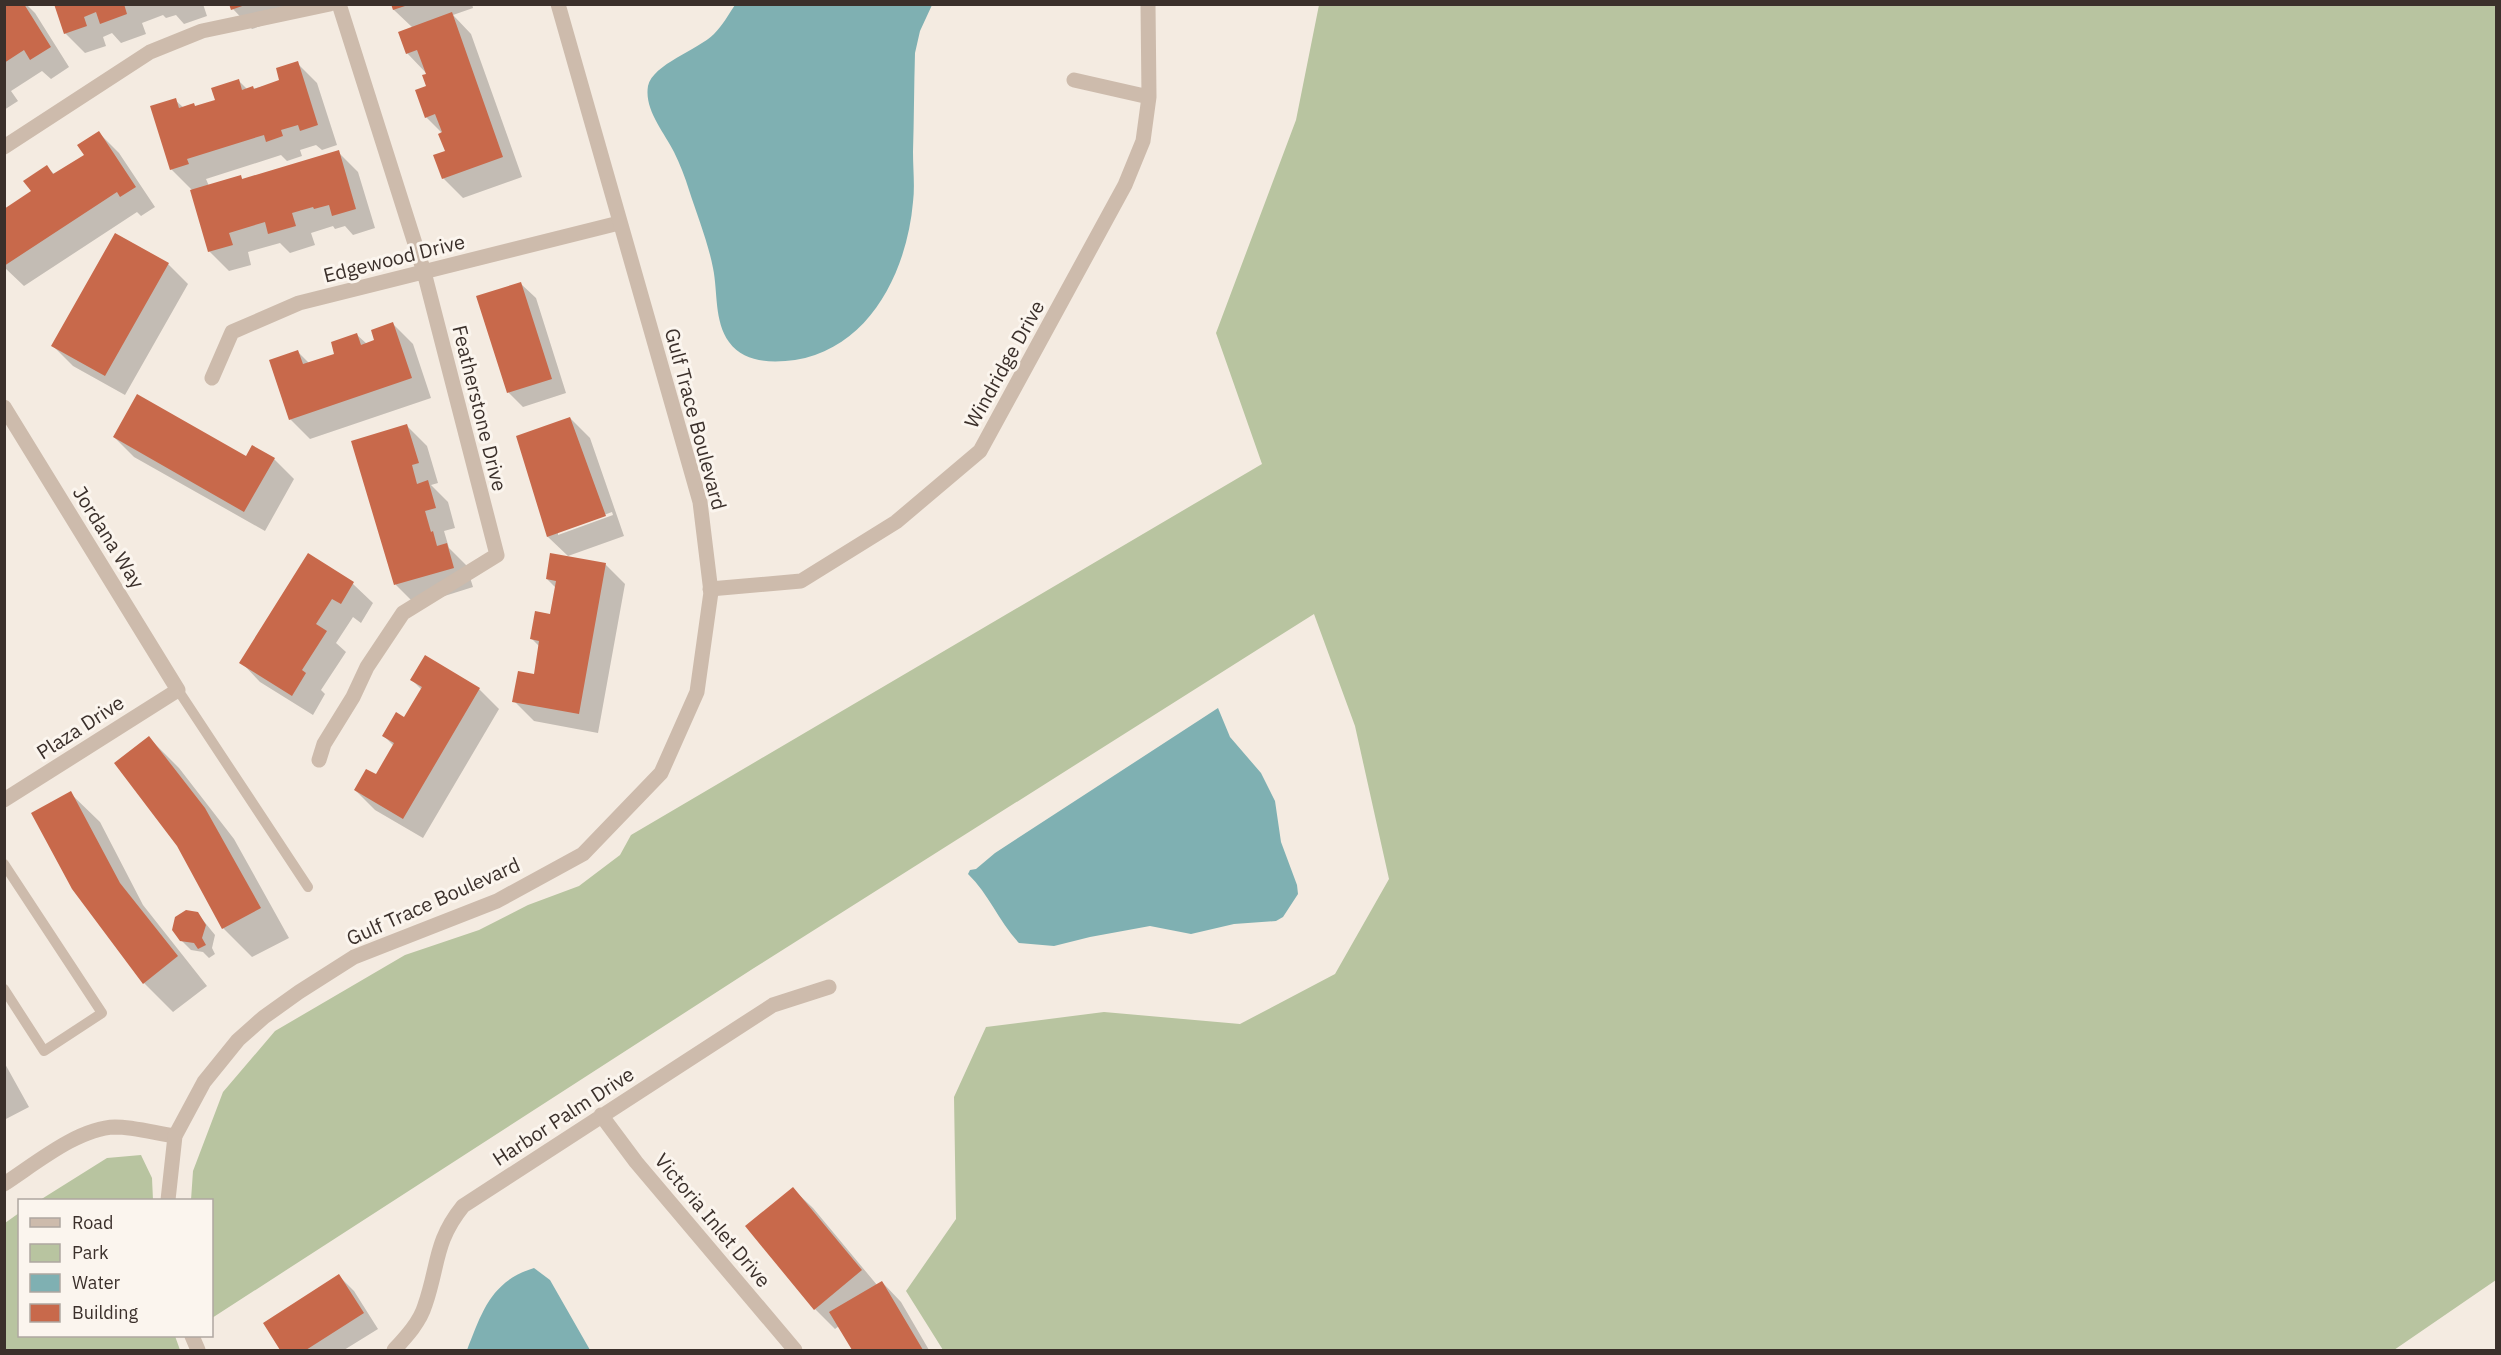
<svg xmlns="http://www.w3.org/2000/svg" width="2501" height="1355" font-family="'IBM Plex Sans',sans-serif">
<rect width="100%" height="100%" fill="#f4ebe1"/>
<path fill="#b8c4a0" d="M 1319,5 L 2496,5 L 2496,1280 L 2394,1350 L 943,1350 L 906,1291 L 956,1219 L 954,1097 L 986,1027 L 1104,1012 L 1240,1024 L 1335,974 L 1389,879 L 1355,726 L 1314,614 L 754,968 L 212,1318 L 212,1200 L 191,1200 L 193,1171 L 223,1092 L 275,1031 L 405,955 L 479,930 L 528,905 L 579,886 L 620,855 L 631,835 L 1262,464 L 1216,333 L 1296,120 Z
M 141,1155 L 152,1178 L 153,1200 L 40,1200 L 107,1158 Z
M 19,1213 L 20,1336 L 175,1336 L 180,1350 L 5,1350 L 5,1223 Z"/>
<path fill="#7fb0b2" d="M 735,5 L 932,5 L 920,31 L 915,53 C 914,86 914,119 913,152 C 913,169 915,186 913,202 C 907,271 870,348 795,360 C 772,363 744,363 729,342 C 714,321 718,292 713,268 C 708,242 697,215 689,190 C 685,177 680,164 674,152 C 664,132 644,110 648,86 C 653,64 698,50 714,34 C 723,25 728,15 735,5 Z
M 1218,708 L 1230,737 L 1261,773 L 1275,801 L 1281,842 L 1297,885 L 1298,894 L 1283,917 L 1276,921 L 1234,924 L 1191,934 L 1150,926 L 1090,937 L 1054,946 L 1019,943 C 999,922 989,894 968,874 L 970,870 L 976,869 L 995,853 Z
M 534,1268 L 550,1280 L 590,1350 L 467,1350 C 482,1312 491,1281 534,1268 Z"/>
<path fill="#0003" fill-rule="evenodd" d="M 4,4 L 26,4 L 35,13 L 69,67 L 51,79 L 42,71 L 11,91 L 18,101 L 4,110 Z
M 55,4 L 203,4 L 207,16 L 184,24 L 176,15 L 166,18 L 163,15 L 142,23 L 146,34 L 121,43 L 112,33 L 103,37 L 106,46 L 85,53 L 65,33 Z
M 231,4 L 303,4 L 305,11 L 252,29 L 233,9 Z
M 392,4 L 472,4 L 473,8 L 453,15 L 471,34 L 522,177 L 463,198 L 443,178 L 447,152 L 443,134 L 426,117 L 428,75 L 407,53 L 413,28 L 394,10 Z
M 297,63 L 317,83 L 337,145 L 322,150 L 316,145 L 300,150 L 302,156 L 287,161 L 281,155 L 206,179 L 209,186 L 241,177 L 243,180 L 338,152 L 358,172 L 375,228 L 353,235 L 345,226 L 335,229 L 333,226 L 311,233 L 315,245 L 290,253 L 280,243 L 248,252 L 251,265 L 229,271 L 209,251 L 193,191 L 171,169 L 175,100 L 184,108 L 196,108 L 217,101 L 239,81 L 248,90 L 281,82 Z
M 99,133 L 119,153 L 155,207 L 141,216 L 137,212 L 24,286 L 4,267 L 4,210 L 33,192 L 47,167 L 55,175 L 86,155 Z
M 116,235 L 168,264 L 188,284 L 125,395 L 73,366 L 53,346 Z
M 521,284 L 536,298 L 566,393 L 523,407 L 508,392 Z
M 393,324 L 413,344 L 431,398 L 310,439 L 290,419 L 298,352 L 310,364 L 336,355 L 357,335 L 367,344 L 376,341 Z
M 570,418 L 590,438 L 624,536 L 568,556 L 548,537 ZM 612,512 L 613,515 L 558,535 L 558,532 Z
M 407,426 L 427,446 L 438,483 L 431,485 L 448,502 L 455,528 L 444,531 L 449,548 L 466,565 L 473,587 L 416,605 L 396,585 L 353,442 Z
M 114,437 L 247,458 L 274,459 L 294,479 L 265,531 L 134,457 Z
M 308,555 L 353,584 L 373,603 L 361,623 L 353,617 L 336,643 L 346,652 L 321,690 L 325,694 L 313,715 L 260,682 L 241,662 Z
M 605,564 L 625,584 L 598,733 L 534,721 L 514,701 L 535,676 L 540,647 L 531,638 L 551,615 L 556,588 L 547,579 Z
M 425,657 L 479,689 L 499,709 L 423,838 L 375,810 L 355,790 L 377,776 L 394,746 L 384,736 L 404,719 L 422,690 L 412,680 Z
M 149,738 L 179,768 L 234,839 L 289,938 L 252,957 L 223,928 Z
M 70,793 L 100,822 L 143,905 L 207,986 L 173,1012 L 144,983 L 73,888 Z
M 198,914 L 215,935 L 212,948 L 215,954 L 209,958 L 203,952 L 191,950 L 181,940 Z
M 4,1062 L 29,1107 L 4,1120 Z
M 793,1189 L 813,1208 L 877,1285 L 882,1282 L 901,1302 L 929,1350 L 853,1350 L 839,1326 L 835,1329 L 815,1309 Z
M 339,1276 L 354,1291 L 378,1329 L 344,1350 L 282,1350 L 265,1323 Z"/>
<path fill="#c8694b" d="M 4,4 L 24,4 L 51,47 L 30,60 L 24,50 L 4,63 Z
M 54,4 L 124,4 L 127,14 L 100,24 L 96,12 L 84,17 L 87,26 L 64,34 Z
M 229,4 L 245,4 L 245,5 L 231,10 Z
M 391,4 L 408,4 L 408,5 L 393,10 Z
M 452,12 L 503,157 L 442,179 L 433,155 L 445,151 L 438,134 L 442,132 L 435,114 L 425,118 L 415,90 L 426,86 L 422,75 L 426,74 L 417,50 L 406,54 L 398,32 Z
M 298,61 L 318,125 L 300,131 L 298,125 L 281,130 L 283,136 L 266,142 L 264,135 L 187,159 L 189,164 L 170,170 L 150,106 L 176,98 L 179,108 L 194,103 L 195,106 L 215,100 L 211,88 L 239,79 L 242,90 L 253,86 L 254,89 L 279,80 L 276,68 Z
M 99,131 L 136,187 L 120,197 L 117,192 L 4,266 L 4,209 L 31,191 L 23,181 L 47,165 L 53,174 L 84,155 L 77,145 Z
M 339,150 L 356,209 L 332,216 L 329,205 L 314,209 L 313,207 L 292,213 L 296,226 L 268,234 L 265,222 L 229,233 L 233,245 L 208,252 L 190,190 L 241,175 L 242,179 Z
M 115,233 L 169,263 L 105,376 L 51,346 Z
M 521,282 L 552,379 L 507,393 L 476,296 Z
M 393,322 L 412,378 L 289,420 L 269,360 L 298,350 L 303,364 L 334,354 L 331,342 L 357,333 L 361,345 L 374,340 L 371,330 Z
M 137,394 L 246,456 L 252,445 L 275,458 L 244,512 L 113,437 Z
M 570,417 L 606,516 L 547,537 L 516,436 Z
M 407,424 L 419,463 L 412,465 L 417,484 L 428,480 L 436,508 L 425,511 L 431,532 L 433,531 L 437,546 L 447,543 L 454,568 L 394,585 L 351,441 Z
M 308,553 L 354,582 L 341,604 L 332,599 L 316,624 L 327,631 L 302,670 L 306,673 L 292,696 L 239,663 Z
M 550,553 L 606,563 L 579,714 L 512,702 L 518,671 L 534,674 L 539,641 L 530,639 L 535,611 L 550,614 L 556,581 L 546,579 Z
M 425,655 L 480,688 L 403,819 L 354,790 L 366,769 L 376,774 L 394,743 L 382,736 L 396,712 L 404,717 L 422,687 L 410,680 Z
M 149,736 L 205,808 L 261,908 L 222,929 L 177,846 L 114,763 Z
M 71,791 L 120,883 L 178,956 L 143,984 L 72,889 L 31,813 Z
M 186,910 L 198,912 L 206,925 L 202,938 L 206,945 L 198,949 L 194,943 L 180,941 L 172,930 L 175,917 Z
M 793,1187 L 862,1270 L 814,1310 L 745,1226 Z
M 339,1274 L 364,1313 L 306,1350 L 280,1350 L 263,1323 Z
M 882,1281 L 923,1350 L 852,1350 L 829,1312 Z"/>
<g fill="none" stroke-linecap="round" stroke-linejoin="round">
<path stroke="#cdbbac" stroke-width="10" d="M 178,690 L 308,887
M 4,864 L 102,1013 L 44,1051 L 4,989"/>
<path stroke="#cdbbac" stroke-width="15" d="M 1074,80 L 1149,97
M 4,147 L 150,52 L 202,31 L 330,4
M 212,378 L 232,332 L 299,303 L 619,223
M 4,407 L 178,690 L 4,800
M 710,589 L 801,581 L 896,522 L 980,451 L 1125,185 L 1143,141 L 1149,97 L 1148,4
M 319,760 L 324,744 L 353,697 L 367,667 L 403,613 L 497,555 L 424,272 L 339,4
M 601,1115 L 636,1162 L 795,1350
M 4,1184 C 35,1164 78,1128 115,1127 C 134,1127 155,1133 175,1136
M 394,1350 C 406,1337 420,1322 425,1305 C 439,1265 434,1242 463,1206 L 773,1005 L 829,987"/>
<path stroke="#cdbbac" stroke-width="15" d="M 168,1200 L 175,1136 L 204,1082 L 238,1040 L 264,1017 L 299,992 L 354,957 L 497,901 L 583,854 L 661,773 L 697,692 L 711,592 L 700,502 L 558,4
M 192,1336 L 198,1350"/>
</g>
<g text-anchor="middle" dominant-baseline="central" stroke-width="6" stroke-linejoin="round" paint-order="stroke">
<g font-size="20" fill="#3b302b" stroke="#fbf5ee">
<text transform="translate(394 258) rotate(-14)">Edgewood Drive</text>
<text transform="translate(1004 364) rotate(-61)">Windridge Drive</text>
<text transform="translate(480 408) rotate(76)">Featherstone Drive</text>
<text transform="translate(696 419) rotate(75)">Gulf Trace Boulevard</text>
<text transform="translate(109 537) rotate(58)">Jordana Way</text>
<text transform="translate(80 727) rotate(-33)">Plaza Drive</text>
<text transform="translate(433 901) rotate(-24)">Gulf Trace Boulevard</text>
<text transform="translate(563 1116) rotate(-33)">Harbor Palm Drive</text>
<text transform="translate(713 1220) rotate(50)">Victoria Inlet Drive</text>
</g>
</g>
<rect width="2501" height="1355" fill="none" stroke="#3b302b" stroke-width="12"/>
<rect x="18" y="1199" width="195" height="138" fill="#fbf5ee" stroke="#aea6a0" stroke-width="1.5"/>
<rect x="30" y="1218" width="30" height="9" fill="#cdbbac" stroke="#aea6a0" stroke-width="1.5"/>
<text x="72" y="1229" font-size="18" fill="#3b302b">Road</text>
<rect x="30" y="1244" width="30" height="18" fill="#b8c4a0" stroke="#aea6a0" stroke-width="1.5"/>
<text x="72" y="1259" font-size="18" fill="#3b302b">Park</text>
<rect x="30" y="1274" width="30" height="18" fill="#7fb0b2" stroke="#aea6a0" stroke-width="1.5"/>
<text x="72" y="1289" font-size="18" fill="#3b302b">Water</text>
<rect x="30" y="1304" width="30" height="18" fill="#c8694b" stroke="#aea6a0" stroke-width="1.5"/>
<text x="72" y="1319" font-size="18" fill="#3b302b">Building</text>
</svg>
